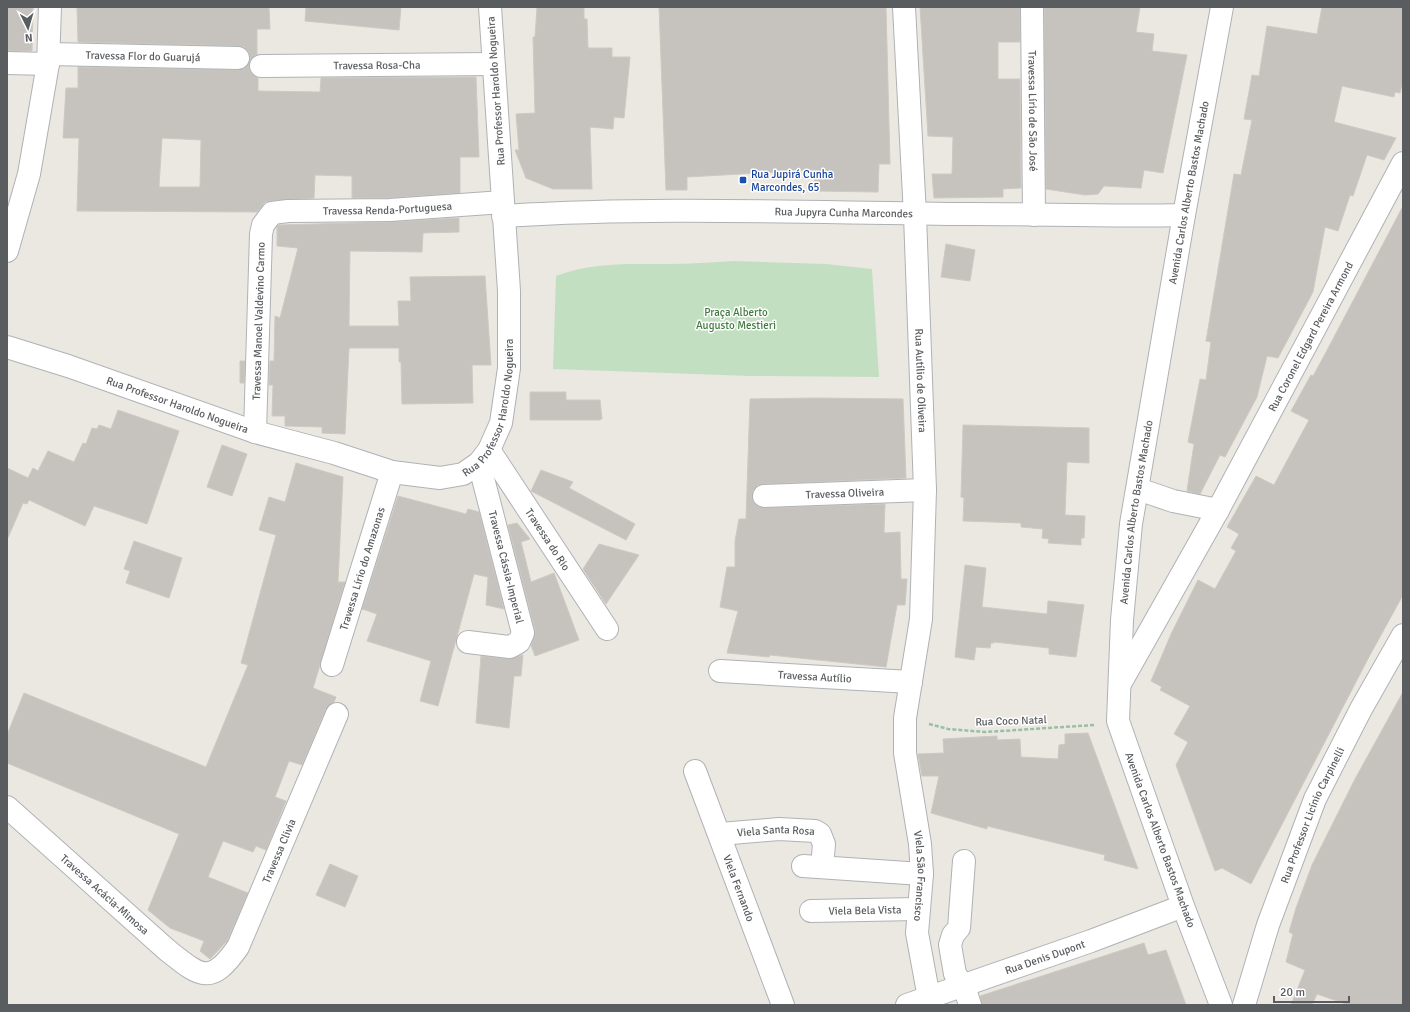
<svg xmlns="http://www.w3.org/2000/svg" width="1410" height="1012" font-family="Signika,sans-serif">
<rect width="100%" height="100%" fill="#ebe8e2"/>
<path fill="#c3dfc1" d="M 734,261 L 826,264 L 872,269 L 879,377 L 750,376 L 553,369 L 556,276 C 591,262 630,264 667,264 C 690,264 712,262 734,261 Z"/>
<path fill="#c6c3be" stroke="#cec9c1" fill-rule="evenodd" d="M 7,7 L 33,7 L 32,51 L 7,51 Z
M 77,7 L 269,7 L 270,29 L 257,29 L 257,54 L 250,60 L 249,52 L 244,47 L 238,46 L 78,42 Z
M 306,7 L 401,7 L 399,30 L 305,21 Z
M 537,7 L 584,7 L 584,19 L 587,19 L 588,48 L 612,48 L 612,57 L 630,57 L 624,118 L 614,117 L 613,129 L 590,127 L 592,189 L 553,189 L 526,178 L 515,150 L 519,150 L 516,114 L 535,113 L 533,37 L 535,37 Z
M 659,7 L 886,7 L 890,164 L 879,164 L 878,192 L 815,191 L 814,170 L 687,177 L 687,190 L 666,190 Z
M 920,7 L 1020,7 L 1020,42 L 998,42 L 998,79 L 1020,79 L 1021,188 L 1003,189 L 1003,197 L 934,198 L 932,174 L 952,174 L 953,137 L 928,136 Z
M 1044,7 L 1140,7 L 1136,32 L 1154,34 L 1152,51 L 1187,55 L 1163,173 L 1144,170 L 1141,188 L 1104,186 L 1098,194 L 1085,195 L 1046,189 Z
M 1322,7 L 1403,7 L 1403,80 L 1400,93 L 1395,92 L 1394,97 L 1342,86 L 1334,122 L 1396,138 L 1384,160 L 1367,155 L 1353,196 L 1350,195 L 1338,231 L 1325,227 L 1313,292 L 1278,358 L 1267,356 L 1257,397 L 1225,457 L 1220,455 L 1200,494 L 1187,491 L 1194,444 L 1188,442 L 1200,379 L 1206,380 L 1211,342 L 1206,341 L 1234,174 L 1241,175 L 1252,120 L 1244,119 L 1252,75 L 1259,76 L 1267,26 L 1317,34 Z
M 250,61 L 249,66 L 250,72 L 258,78 L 258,91 L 320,92 L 321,78 L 476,77 L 479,157 L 460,157 L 460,193 L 390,198 L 352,198 L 352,176 L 315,175 L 314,198 L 270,201 L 265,202 L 257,212 L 77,211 L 79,138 L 63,138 L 66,88 L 78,88 L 78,67 L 238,70 L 244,69 ZM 162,138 L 201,140 L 200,187 L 159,187 Z
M 1403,206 L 1403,595 L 1370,655 L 1251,884 L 1222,868 L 1215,871 L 1176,765 L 1188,742 L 1174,734 L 1190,706 L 1160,690 L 1162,687 L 1151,681 L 1172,632 L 1198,580 L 1215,589 L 1236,551 L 1231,548 L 1239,534 L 1227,527 L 1256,476 L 1274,485 L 1309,420 L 1291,411 L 1311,375 L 1313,376 L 1324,356 Z
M 459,218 L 459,232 L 423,233 L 422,252 L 350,251 L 349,326 L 399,326 L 398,301 L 411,301 L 410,277 L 485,276 L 491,365 L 472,365 L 473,403 L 402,404 L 401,362 L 399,362 L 399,348 L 349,348 L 345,434 L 322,433 L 322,427 L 285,426 L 285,416 L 272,416 L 273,385 L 269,385 L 270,361 L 274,361 L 275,316 L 280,318 L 298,248 L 277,246 L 277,227 L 279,225 L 390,222 Z
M 946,244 L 975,250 L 970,281 L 941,277 Z
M 240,361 L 245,361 L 244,383 L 240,383 Z
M 530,392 L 566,392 L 566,400 L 600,400 L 602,419 L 599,420 L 530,420 Z
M 815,398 L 903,399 L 906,478 L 764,484 L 758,485 L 753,490 L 752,497 L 754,503 L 758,507 L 764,508 L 885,504 L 884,533 L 900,532 L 901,579 L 907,579 L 905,605 L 897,605 L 886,667 L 770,655 L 769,657 L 727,653 L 738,611 L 720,607 L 727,567 L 735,567 L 735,541 L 739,519 L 746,519 L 750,399 Z
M 118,410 L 179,431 L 147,524 L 94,506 L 85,526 L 29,500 L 27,504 L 23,503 L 7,540 L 7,468 L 28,478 L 33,468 L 38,471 L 48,451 L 74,462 L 83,443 L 86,444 L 92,428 L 97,429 L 99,425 L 111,429 Z
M 963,425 L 1089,428 L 1089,463 L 1067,462 L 1065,515 L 1085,516 L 1084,538 L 1081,538 L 1081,545 L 1048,543 L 1049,539 L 1042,538 L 1043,529 L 1021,527 L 1021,523 L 963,521 L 964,498 L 961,497 Z
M 222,445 L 247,454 L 232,496 L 207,487 Z
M 296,463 L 343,477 L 338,582 L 345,582 L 313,688 L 336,697 L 334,702 L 326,709 L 302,765 L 289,761 L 275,797 L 286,801 L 266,850 L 256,846 L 253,852 L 223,841 L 208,877 L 248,893 L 227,941 L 210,959 L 200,951 L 204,941 L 170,928 L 148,910 L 179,834 L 7,763 L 7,735 L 24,693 L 206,767 L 248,665 L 241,663 L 276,535 L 259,530 L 269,497 L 285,502 Z
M 541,470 L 573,482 L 569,488 L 635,524 L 626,540 L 531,491 Z
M 398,496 L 466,514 L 468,509 L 479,512 L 504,609 L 486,605 L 488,577 L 474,574 L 438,706 L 420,701 L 431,661 L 367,641 L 377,614 L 362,609 Z
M 517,523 L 530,539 L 521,542 L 531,582 L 554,573 L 579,640 L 535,656 L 531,645 L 535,630 L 508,525 Z
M 134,541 L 182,558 L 169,598 L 126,583 L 130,571 L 124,569 Z
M 599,544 L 639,555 L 606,604 L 583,569 Z
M 965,565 L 986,568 L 982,607 L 1047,614 L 1048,601 L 1084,605 L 1076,657 L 1049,654 L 1049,648 L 994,642 L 994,643 L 991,643 L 990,648 L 976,647 L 974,660 L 955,657 Z
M 523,655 L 521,676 L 514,676 L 509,728 L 476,723 L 481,656 L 509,659 Z
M 1403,692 L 1403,1005 L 1349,1005 L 1317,994 L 1312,1005 L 1291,1005 L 1305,970 L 1286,962 L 1293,934 L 1289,932 L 1296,908 L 1312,865 L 1355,779 Z
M 1088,733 L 1138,869 L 1104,860 L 1105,855 L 987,826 L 987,829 L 931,813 L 939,776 L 922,776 L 918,754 L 944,753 L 943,739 L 997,736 L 997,740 L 1020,739 L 1021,757 L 1058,759 L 1059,745 L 1065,744 L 1065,734 Z
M 330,864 L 358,876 L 345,907 L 316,895 Z
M 1144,943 L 1148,955 L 1166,950 L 1186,1005 L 982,1005 L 980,996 Z"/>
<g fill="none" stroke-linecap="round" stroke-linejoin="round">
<defs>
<g id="minor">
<path id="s1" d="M 904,7 L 915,215 L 925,490 L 921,619 L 905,718 L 905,753 L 920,844 L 922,874 L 917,933 L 929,998"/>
<path id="s2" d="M 1032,7 L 1034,215"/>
<path id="s3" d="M 49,54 L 238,58"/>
<path d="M 7,63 L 48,64"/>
<path id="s4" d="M 261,66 L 493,64"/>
<path id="s5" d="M 503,216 C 659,206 815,213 972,214 C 1042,214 1113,217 1184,215"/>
<path d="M 7,251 L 29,174 L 48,64 L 50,7"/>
<path id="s6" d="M 7,347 L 68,366 L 255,432 L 334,453 L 392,472 L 440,478 L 463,474 L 479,463 L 489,450 L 501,423 L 509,368 L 509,291 L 490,7"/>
<path id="s7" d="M 255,432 L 261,234 L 263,225 L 272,213 L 288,211 L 390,210 L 503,202"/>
<path id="s8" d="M 489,450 L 607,629"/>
<path d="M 1138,489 L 1173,501 L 1218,510"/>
<path id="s9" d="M 764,496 L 925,490"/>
<path d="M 468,642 L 510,647 L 519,642 L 523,633 L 479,463"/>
<path id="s10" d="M 332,665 L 392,472"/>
<path id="s11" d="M 720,671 L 911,682"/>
<path id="s12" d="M 1121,682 L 1218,510 L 1403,163"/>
<path id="s13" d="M 695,771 L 783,1005"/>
<path id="s14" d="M 7,807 L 167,950 C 200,976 210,987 238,947 L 337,714"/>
<path id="s15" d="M 720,834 L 779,829 L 815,831 L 820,834 L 824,844 L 822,867"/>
<path d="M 964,861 L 959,928 L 953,935 L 950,945 L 955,974 L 964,986 L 970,1005"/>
<path d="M 803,866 L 922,874"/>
<path id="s16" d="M 811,911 L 918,909"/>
<path id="s17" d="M 907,1005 L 1091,941 L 1183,906"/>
<path id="s18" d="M 1221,1005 L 1183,906 L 1118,721 L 1122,620 L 1131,524 L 1184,215 L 1222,7"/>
<path id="s19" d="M 1244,1005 L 1268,925 L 1315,799 L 1361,709 L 1403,635"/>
</g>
</defs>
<use href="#minor" stroke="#afb2b5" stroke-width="24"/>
<path stroke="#9bbfa3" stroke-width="2.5" stroke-dasharray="4 2" stroke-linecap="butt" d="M 929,724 L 948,729 L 985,732 L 1095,725"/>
<use href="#minor" stroke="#fff" stroke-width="22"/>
</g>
<rect fill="#1a4fb4" stroke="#fff" stroke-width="1.5" x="739" y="176" width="8" height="8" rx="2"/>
<g text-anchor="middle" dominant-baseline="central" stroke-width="3" stroke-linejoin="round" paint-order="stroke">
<g font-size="11" fill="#5a5d60" stroke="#fff">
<text stroke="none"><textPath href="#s3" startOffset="94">Travessa Flor do Guarujá</textPath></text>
<text stroke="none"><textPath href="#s4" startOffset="116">Travessa Rosa-Cha</textPath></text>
<text transform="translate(496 91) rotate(-94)">Rua Professor Haroldo Nogueira</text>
<text stroke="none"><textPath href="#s2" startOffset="104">Travessa Lírio de São José</textPath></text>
<text stroke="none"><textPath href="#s18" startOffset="836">Avenida Carlos Alberto Bastos Machado</textPath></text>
<text stroke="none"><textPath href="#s7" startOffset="338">Travessa Renda-Portuguesa</textPath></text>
<text stroke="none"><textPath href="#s5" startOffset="341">Rua Jupyra Cunha Marcondes</textPath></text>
<text stroke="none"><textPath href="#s7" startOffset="111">Travessa Manoel Valdevino Carmo</textPath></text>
<text stroke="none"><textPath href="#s12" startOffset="394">Rua Coronel Edgard Pereira Armond</textPath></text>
<text stroke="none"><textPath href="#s1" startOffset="374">Rua Autílio de Oliveira</textPath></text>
<text stroke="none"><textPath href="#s6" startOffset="180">Rua Professor Haroldo Nogueira</textPath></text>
<text stroke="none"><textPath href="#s6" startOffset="552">Rua Professor Haroldo Nogueira</textPath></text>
<text stroke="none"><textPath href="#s9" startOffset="81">Travessa Oliveira</textPath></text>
<text stroke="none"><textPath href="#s18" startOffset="512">Avenida Carlos Alberto Bastos Machado</textPath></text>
<text stroke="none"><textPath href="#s8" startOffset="107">Travessa do Rio</textPath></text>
<text transform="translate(506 567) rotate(76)">Travessa Cássia-Imperial</text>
<text stroke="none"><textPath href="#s10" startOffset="101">Travessa Lírio do Amazonas</textPath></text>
<text stroke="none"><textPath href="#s11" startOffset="95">Travessa Autílio</textPath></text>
<text transform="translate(1011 721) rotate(-2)">Rua Coco Natal</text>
<text stroke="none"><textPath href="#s19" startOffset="202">Rua Professor Licínio Carpinelli</textPath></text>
<text stroke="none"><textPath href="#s15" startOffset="56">Viela Santa Rosa</textPath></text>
<text transform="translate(1160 840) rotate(70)">Avenida Carlos Alberto Bastos Machado</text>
<text stroke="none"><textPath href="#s14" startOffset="408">Travessa Clivia</textPath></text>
<text stroke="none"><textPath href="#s1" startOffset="872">Viela São Francisco</textPath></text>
<text stroke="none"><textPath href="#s13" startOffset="125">Viela Fernando</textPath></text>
<text stroke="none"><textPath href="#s14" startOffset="131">Travessa Acácia-Mimosa</textPath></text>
<text stroke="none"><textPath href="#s16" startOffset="54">Viela Bela Vista</textPath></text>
<text stroke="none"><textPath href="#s17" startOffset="146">Rua Denis Dupont</textPath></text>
</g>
<g font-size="11" fill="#164399" stroke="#fff" text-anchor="start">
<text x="751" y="174">Rua Jupirá Cunha<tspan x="751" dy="13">Marcondes, 65</tspan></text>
</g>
<g font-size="11" fill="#3f7b3e" stroke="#fff">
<text x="736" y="312">Praça Alberto<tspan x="736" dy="13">Augusto Mestieri</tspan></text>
</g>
</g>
<rect width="1410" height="1012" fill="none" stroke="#5a5d60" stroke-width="16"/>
<g transform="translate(28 28) rotate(175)" stroke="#ffffff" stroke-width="3" paint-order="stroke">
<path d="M0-3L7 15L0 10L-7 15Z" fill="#5a5d60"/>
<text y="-6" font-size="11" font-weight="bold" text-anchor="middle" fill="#5a5d60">N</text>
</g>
<path d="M1274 996v6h75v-6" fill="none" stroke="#5a5d60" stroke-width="2"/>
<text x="1280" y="996" font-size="12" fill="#5a5d60" stroke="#ffffff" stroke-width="3" paint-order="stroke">20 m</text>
</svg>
